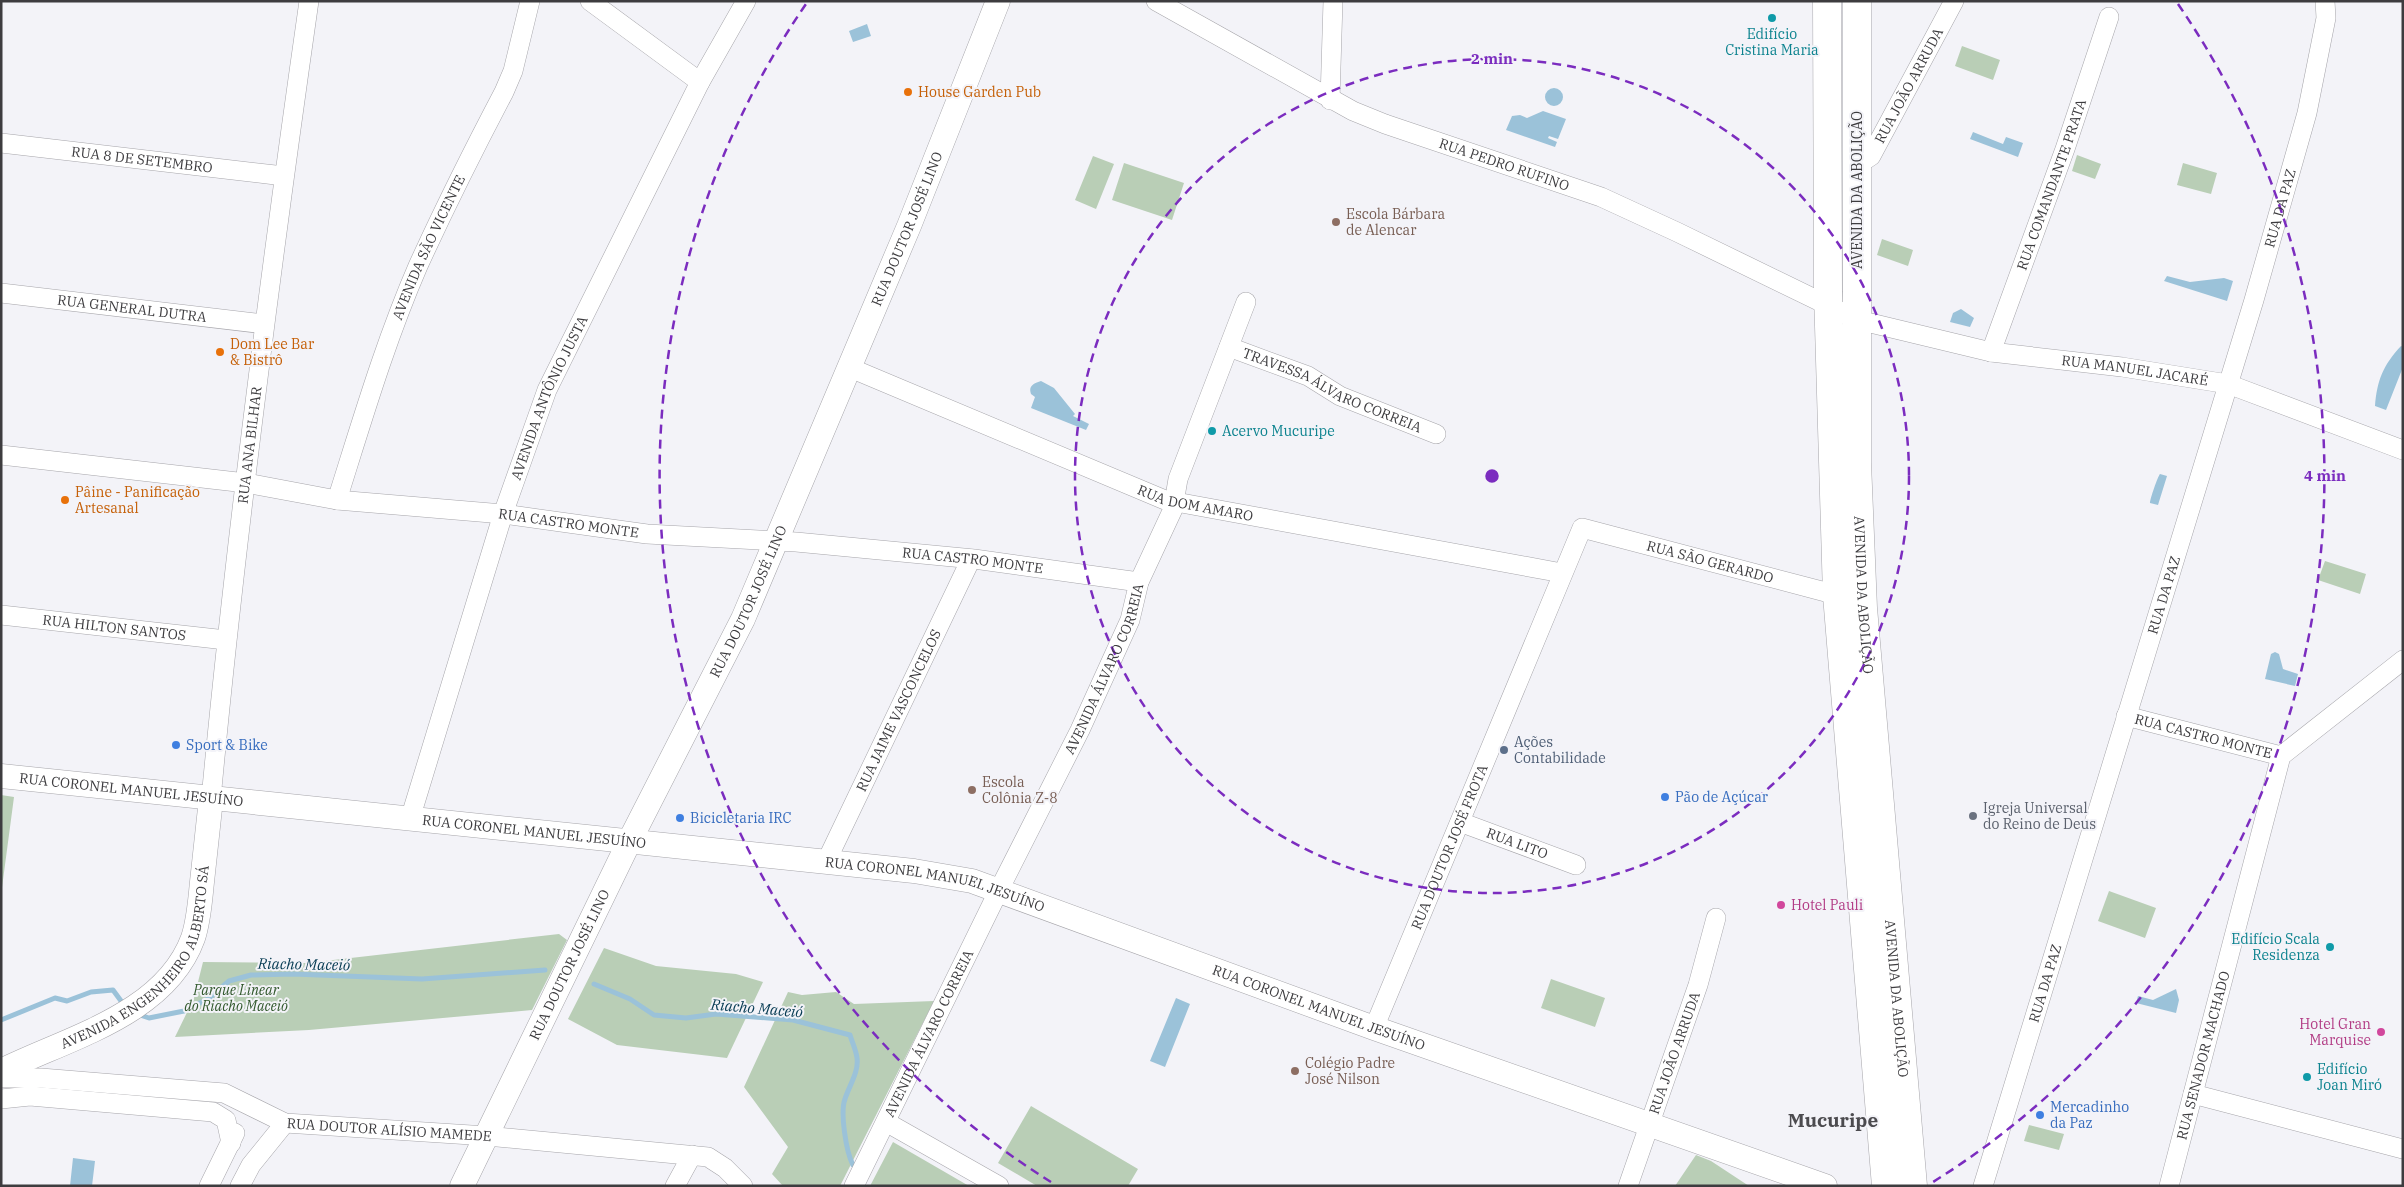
<svg xmlns="http://www.w3.org/2000/svg" width="2404" height="1187" font-family="'IBM Plex Serif',serif">
<rect width="100%" height="100%" fill="#f3f3f8"/>
<path fill="#b9ceb6" d="M 1962,46 L 2000,60 L 1993,80 L 1955,66 Z
M 2077,155 L 2101,164 L 2095,179 L 2072,171 Z
M 1093,156 L 1114,164 L 1096,209 L 1075,200 Z
M 1124,163 L 1184,183 L 1172,220 L 1112,200 Z
M 2183,163 L 2217,173 L 2211,194 L 2177,185 Z
M 1882,239 L 1913,250 L 1908,266 L 1877,255 Z
M 2325,561 L 2366,574 L 2360,594 L 2318,580 Z
M 1,795 L 14,797 L 1,895 Z
M 2109,891 L 2156,908 L 2145,938 L 2098,921 Z
M 559,934 L 567,940 L 532,1010 L 309,1030 L 175,1037 L 194,998 L 203,962 L 307,963 Z
M 604,948 L 656,966 L 736,974 L 763,982 L 727,1058 L 617,1045 L 568,1019 Z
M 1551,979 L 1605,998 L 1595,1027 L 1541,1008 Z
M 788,992 L 802,995 L 836,992 L 854,1004 L 934,1001 L 840,1186 L 783,1186 L 772,1174 L 788,1147 L 744,1087 Z
M 1031,1106 L 1138,1169 L 1128,1186 L 1037,1186 L 998,1163 Z
M 2029,1125 L 2064,1134 L 2059,1150 L 2024,1141 Z
M 893,1142 L 969,1186 L 870,1186 Z
M 1696,1155 L 1711,1161 L 1749,1186 L 1675,1186 Z"/>
<path fill="#9bc2d9" d="M 867,24 L 871,36 L 853,42 L 849,31 Z
M1545 97a9 9 0 1 1 18 0a9 9 0 1 1-18 0Z
M 1543,111 L 1566,119 L 1558,139 L 1549,136 L 1548,138 L 1557,142 L 1555,147 L 1506,130 L 1512,116 L 1520,115 L 1527,118 Z
M 1973,132 L 2003,144 L 2006,137 L 2023,143 L 2018,157 L 1970,139 Z
M 2167,276 L 2190,282 L 2224,278 L 2233,281 L 2227,301 L 2164,281 Z
M 1961,309 L 1974,318 L 1970,327 L 1950,322 L 1953,313 Z
M 2401,346 L 2403,347 L 2403,367 L 2386,410 L 2375,406 C 2377,381 2383,365 2401,346 Z
M 1041,381 L 1054,388 L 1075,414 L 1073,416 L 1089,424 L 1086,430 L 1031,408 L 1035,397 L 1031,394 C 1028,386 1034,383 1041,381 Z
M 2160,474 L 2167,476 L 2158,505 L 2150,503 C 2150,499 2158,476 2160,474 Z
M 2275,652 L 2279,654 L 2283,669 L 2298,674 L 2295,686 L 2265,679 L 2271,654 Z
M 2176,989 L 2179,1000 L 2176,1013 L 2136,1003 L 2138,996 L 2153,1000 Z
M 1176,998 L 1190,1004 L 1165,1067 L 1150,1061 Z
M 73,1158 L 95,1161 L 92,1186 L 70,1186 Z"/>
<g fill="none" stroke-linecap="round" stroke-linejoin="round">
<path stroke="#9bc2d9" stroke-width="5" d="M 594,984 L 630,999 L 654,1015 L 686,1018 L 716,1014 L 793,1020 L 850,1035 C 852,1042 856,1050 857,1058 C 859,1072 849,1086 845,1099 C 840,1112 846,1152 853,1165
M 137,1014 L 149,1018 L 184,1011 L 208,999 L 229,981 L 251,975 L 293,974 L 422,979 L 545,970
M 1,1020 L 55,998 L 67,1001 L 91,992 L 113,990 L 124,1005"/>
<defs>
<g id="minor">
<path d="M 590,1 L 700,82"/>
<path id="s1" d="M 1156,1 L 1353,111 L 1385,124 L 1601,197 L 1677,232 L 1858,320 L 1991,352 L 2122,367 L 2228,384 L 2403,450"/>
<path d="M 1330,100 L 1333,1"/>
<path id="s2" d="M 1,143 L 284,176"/>
<path id="s3" d="M 1856,166 L 1871,156 L 1954,1"/>
<path id="s4" d="M 1,293 L 264,324"/>
<path id="s5" d="M 1229,347 L 1308,376 L 1340,396 L 1436,434"/>
<path id="s6" d="M 1991,352 L 2065,149 L 2109,17"/>
<path id="s7" d="M 848,367 L 1165,500 L 1562,573"/>
<path id="s8" d="M 1,455 L 246,483 L 337,500 L 503,514 L 647,534 L 796,542 L 974,559 L 1139,582"/>
<path id="s9" d="M 337,500 C 362,421 385,342 418,266 C 445,207 474,149 504,92 L 513,71 L 530,1"/>
<path id="s10" d="M 1,615 L 226,640"/>
<path id="s11" d="M 2126,716 L 2281,756"/>
<path id="s12" d="M 211,799 C 236,532 271,267 309,1"/>
<path id="s13" d="M 410,819 L 503,514 L 547,390 L 700,82 L 746,1"/>
<path id="s14" d="M 1460,822 L 1576,865"/>
<path id="s15" d="M 826,862 L 971,559"/>
<path id="s16" d="M 1374,1028 L 1582,528 L 1837,595"/>
<path id="s17" d="M 1,1078 L 41,1078 L 224,1093 L 285,1123 L 487,1136 L 708,1157 L 725,1168 L 743,1186"/>
<path d="M 2193,1094 L 2403,1149"/>
<path d="M 1,1099 L 30,1096 L 213,1112 L 226,1120 L 231,1143"/>
<path d="M 886,1122 L 999,1186"/>
<path d="M 209,1186 L 235,1133"/>
<path d="M 240,1186 L 251,1165 L 285,1123"/>
<path d="M 675,1186 L 692,1155"/>
<path id="s18" d="M 854,1186 L 999,890 L 1080,730 L 1130,620 L 1139,582 L 1173,509 L 1178,479 L 1246,302"/>
<path id="s19" d="M 1628,1186 L 1698,985 L 1716,918"/>
<path id="s20" d="M 1983,1186 L 2254,300 L 2307,113 L 2326,18 L 2325,1"/>
<path id="s21" d="M 2169,1186 L 2281,756 L 2403,660"/>
</g>
<g id="tertiary">
<path id="s22" d="M 1,776 L 914,871 L 972,881 L 1374,1028 L 1825,1186"/>
<path id="s23" d="M 1,1071 C 67,1038 165,1015 193,938 C 199,920 200,901 202,882 C 205,855 208,827 211,799"/>
<path id="s24" d="M 462,1186 L 629,842 L 743,619 L 909,226 L 998,1"/>
</g>
<g id="primary">
<path d="M 1827,1 L 1828,292 L 1837,595 L 1886,1186"/>
<path id="s25" d="M 1857,1 L 1857,463 L 1863,608 L 1913,1186"/>
</g>
</defs>
<use href="#minor" stroke="#a6a5aa" stroke-width="20"/>
<use href="#tertiary" stroke="#a6a5aa" stroke-width="25"/>
<use href="#primary" stroke="#a6a5aa" stroke-width="29"/>
<use href="#minor" stroke="#fff" stroke-width="19"/>
<use href="#tertiary" stroke="#fff" stroke-width="24"/>
<use href="#primary" stroke="#fff" stroke-width="28"/>
</g>
<g fill="none" stroke="#7b2cbf" stroke-width="2.5" stroke-dasharray="9 6">
<circle cx="1492" cy="476" r="417"/>
<path d="M1051 1182A833 833 0 0 1 806 4M2178 4A833 833 0 0 1 1933 1182"/>
</g>
<g fill="#0f9aa8" stroke="#f3f3f8" stroke-width="2">
<circle cx="1772" cy="18" r="5"/>
<circle cx="1212" cy="431" r="5"/>
<circle cx="2330" cy="947" r="5"/>
<circle cx="2307" cy="1077" r="5"/>
</g>
<g fill="#e8710a" stroke="#f3f3f8" stroke-width="2">
<circle cx="908" cy="92" r="5"/>
<circle cx="220" cy="352" r="5"/>
<circle cx="65" cy="500" r="5"/>
</g>
<g fill="#8d6e63" stroke="#f3f3f8" stroke-width="2">
<circle cx="1336" cy="222" r="5"/>
<circle cx="972" cy="790" r="5"/>
<circle cx="1295" cy="1071" r="5"/>
</g>
<g fill="#3f7fe0" stroke="#f3f3f8" stroke-width="2">
<circle cx="176" cy="745" r="5"/>
<circle cx="1665" cy="797" r="5"/>
<circle cx="680" cy="818" r="5"/>
<circle cx="2040" cy="1115" r="5"/>
</g>
<circle fill="#5c6f8a" stroke="#f3f3f8" stroke-width="2" cx="1504" cy="750" r="5"/>
<circle fill="#6b7280" stroke="#f3f3f8" stroke-width="2" cx="1973" cy="816" r="5"/>
<g fill="#d1479c" stroke="#f3f3f8" stroke-width="2">
<circle cx="1781" cy="905" r="5"/>
<circle cx="2381" cy="1032" r="5"/>
</g>
<g text-anchor="middle" dominant-baseline="central" stroke-width="4" stroke-linejoin="round" paint-order="stroke">
<g font-size="14" fill="#0d838f" stroke="#f3f3f8" text-anchor="start">
<text x="1772" y="34" text-anchor="middle">Edifício<tspan x="1772" dy="16">Cristina Maria</tspan></text>
<text x="1222" y="431">Acervo Mucuripe</text>
<text x="2320" y="939" text-anchor="end">Edifício Scala<tspan x="2320" dy="16">Residenza</tspan></text>
<text x="2317" y="1069">Edifício<tspan x="2317" dy="16">Joan Miró</tspan></text>
</g>
<g font-size="14" fill="#3d3c3f" stroke="#f3f3f8">
<text stroke="none"><textPath href="#s3" startOffset="98">RUA JOÃO ARRUDA</textPath></text>
<text stroke="none"><textPath href="#s2" startOffset="142">RUA 8 DE SETEMBRO</textPath></text>
<text stroke="none"><textPath href="#s1" startOffset="386">RUA PEDRO RUFINO</textPath></text>
<text stroke="none"><textPath href="#s6" startOffset="178">RUA COMANDANTE PRATA</textPath></text>
<text transform="translate(1857 190) rotate(-90)">AVENIDA DA ABOLIÇÃO</text>
<text stroke="none"><textPath href="#s20" startOffset="1022">RUA DA PAZ</textPath></text>
<text stroke="none"><textPath href="#s24" startOffset="1056">RUA DOUTOR JOSÉ LINO</textPath></text>
<text stroke="none"><textPath href="#s9" startOffset="269">AVENIDA SÃO VICENTE</textPath></text>
<text stroke="none"><textPath href="#s4" startOffset="132">RUA GENERAL DUTRA</textPath></text>
<text stroke="none"><textPath href="#s1" startOffset="1055">RUA MANUEL JACARÉ</textPath></text>
<text stroke="none"><textPath href="#s5" startOffset="112">TRAVESSA ÁLVARO CORREIA</textPath></text>
<text stroke="none"><textPath href="#s13" startOffset="444">AVENIDA ANTÔNIO JUSTA</textPath></text>
<text stroke="none"><textPath href="#s12" startOffset="356">RUA ANA BILHAR</textPath></text>
<text stroke="none"><textPath href="#s7" startOffset="374">RUA DOM AMARO</textPath></text>
<text stroke="none"><textPath href="#s8" startOffset="572">RUA CASTRO MONTE</textPath></text>
<text stroke="none"><textPath href="#s8" startOffset="978">RUA CASTRO MONTE</textPath></text>
<text stroke="none"><textPath href="#s16" startOffset="674">RUA SÃO GERARDO</textPath></text>
<text stroke="none"><textPath href="#s25" startOffset="594">AVENIDA DA ABOLIÇÃO</textPath></text>
<text stroke="none"><textPath href="#s20" startOffset="618">RUA DA PAZ</textPath></text>
<text stroke="none"><textPath href="#s24" startOffset="651">RUA DOUTOR JOSÉ LINO</textPath></text>
<text stroke="none"><textPath href="#s10" startOffset="114">RUA HILTON SANTOS</textPath></text>
<text stroke="none"><textPath href="#s18" startOffset="575">AVENIDA ÁLVARO CORREIA</textPath></text>
<text stroke="none"><textPath href="#s15" startOffset="168">RUA JAIME VASCONCELOS</textPath></text>
<text stroke="none"><textPath href="#s11" startOffset="80">RUA CASTRO MONTE</textPath></text>
<text stroke="none"><textPath href="#s22" startOffset="131">RUA CORONEL MANUEL JESUÍNO</textPath></text>
<text stroke="none"><textPath href="#s22" startOffset="536">RUA CORONEL MANUEL JESUÍNO</textPath></text>
<text stroke="none"><textPath href="#s14" startOffset="61">RUA LITO</textPath></text>
<text stroke="none"><textPath href="#s16" startOffset="196">RUA DOUTOR JOSÉ FROTA</textPath></text>
<text stroke="none"><textPath href="#s22" startOffset="941">RUA CORONEL MANUEL JESUÍNO</textPath></text>
<text stroke="none"><textPath href="#s23" startOffset="190">AVENIDA ENGENHEIRO ALBERTO SÁ</textPath></text>
<text stroke="none"><textPath href="#s24" startOffset="246">RUA DOUTOR JOSÉ LINO</textPath></text>
<text stroke="none"><textPath href="#s20" startOffset="212">RUA DA PAZ</textPath></text>
<text stroke="none"><textPath href="#s25" startOffset="999">AVENIDA DA ABOLIÇÃO</textPath></text>
<text stroke="none"><textPath href="#s22" startOffset="1346">RUA CORONEL MANUEL JESUÍNO</textPath></text>
<text stroke="none"><textPath href="#s18" startOffset="170">AVENIDA ÁLVARO CORREIA</textPath></text>
<text stroke="none"><textPath href="#s19" startOffset="141">RUA JOÃO ARRUDA</textPath></text>
<text stroke="none"><textPath href="#s21" startOffset="135">RUA SENADOR MACHADO</textPath></text>
<text stroke="none"><textPath href="#s17" startOffset="396">RUA DOUTOR ALÍSIO MAMEDE</textPath></text>
</g>
<g font-size="14" fill="#c56008" stroke="#f3f3f8" text-anchor="start">
<text x="918" y="92">House Garden Pub</text>
<text x="230" y="344">Dom Lee Bar<tspan x="230" dy="16">&amp; Bistrô</tspan></text>
<text x="75" y="492">Pâine - Panificação<tspan x="75" dy="16">Artesanal</tspan></text>
</g>
<g font-size="14" fill="#785e54" stroke="#f3f3f8" text-anchor="start">
<text x="1346" y="214">Escola Bárbara<tspan x="1346" dy="16">de Alencar</tspan></text>
<text x="982" y="782">Escola<tspan x="982" dy="16">Colônia Z-8</tspan></text>
<text x="1305" y="1063">Colégio Padre<tspan x="1305" dy="16">José Nilson</tspan></text>
</g>
<g font-size="14" fill="#4e5e75" stroke="#f3f3f8" text-anchor="start">
<text x="1514" y="742">Ações<tspan x="1514" dy="16">Contabilidade</tspan></text>
</g>
<g font-size="14" fill="#366cbe" stroke="#f3f3f8" text-anchor="start">
<text x="186" y="745">Sport &amp; Bike</text>
<text x="1675" y="797">Pão de Açúcar</text>
<text x="690" y="818">Bicicletaria IRC</text>
<text x="2050" y="1107">Mercadinho<tspan x="2050" dy="16">da Paz</tspan></text>
</g>
<g font-size="14" fill="#5b616d" stroke="#f3f3f8" text-anchor="start">
<text x="1983" y="808">Igreja Universal<tspan x="1983" dy="16">do Reino de Deus</tspan></text>
</g>
<g font-size="14" fill="#b23c85" stroke="#f3f3f8" text-anchor="start">
<text x="1791" y="905">Hotel Pauli</text>
<text x="2371" y="1024" text-anchor="end">Hotel Gran<tspan x="2371" dy="16">Marquise</tspan></text>
</g>
<g font-size="14" font-style="italic" fill="#31582c" stroke="#f3f3f8">
<text x="236" y="990">Parque Linear<tspan x="236" dy="16">do Riacho Maceió</tspan></text>
</g>
<g font-size="15" font-style="italic" fill="#053a52" stroke="#f3f3f8">
<text transform="translate(304 964) rotate(1)">Riacho Maceió</text>
<text transform="translate(757 1008) rotate(5)">Riacho Maceió</text>
</g>
<g font-size="19" font-weight="bold" fill="#4c4b4f" stroke="#f3f3f8">
<text x="1833" y="1120">Mucuripe</text>
</g>
</g>
<circle cx="1492" cy="476" r="8" fill="#7b2cbf" stroke="#f3f3f8" stroke-width="2.5"/>
<g font-size="15" text-anchor="middle" font-weight="bold" fill="#7b2cbf" stroke="#f3f3f8" stroke-width="4" stroke-linejoin="round" paint-order="stroke">
<text x="1492" y="64">2 min</text>
<text x="2325" y="481">4 min</text>
</g>
<rect width="2404" height="1187" fill="none" stroke="#3d3c3f" stroke-width="5"/>
</svg>
